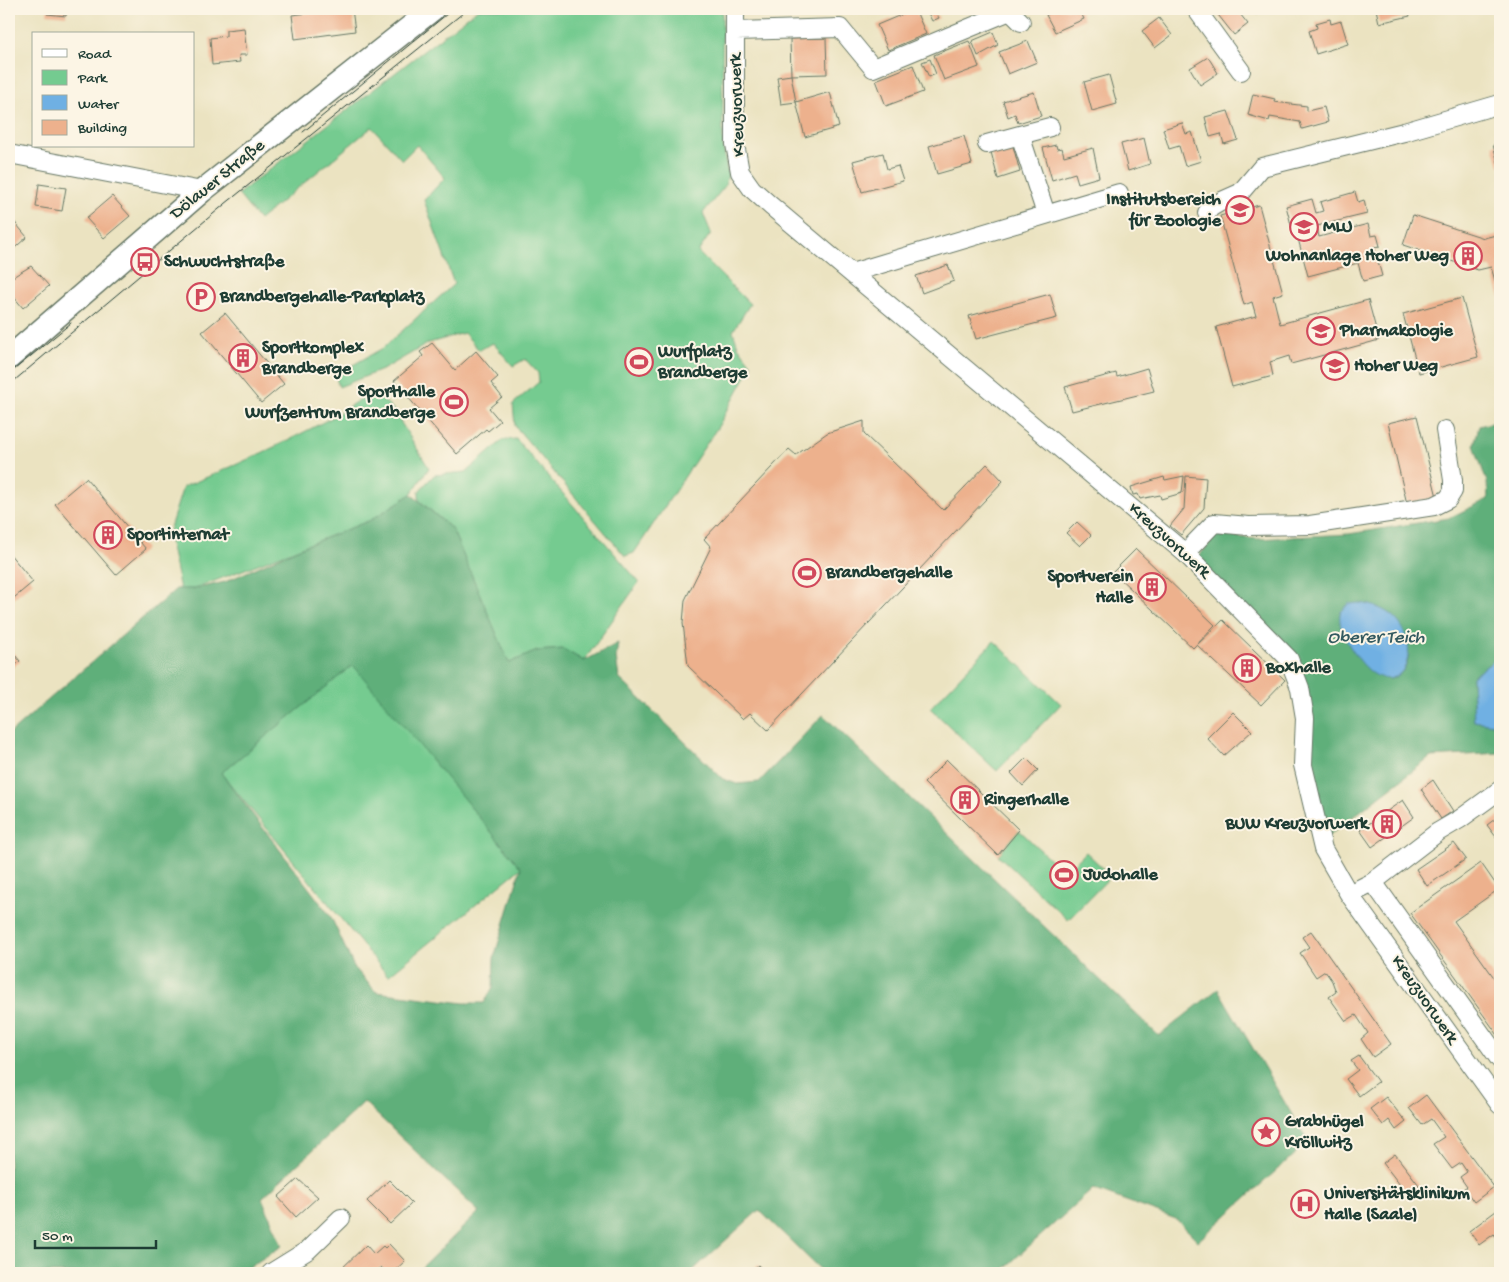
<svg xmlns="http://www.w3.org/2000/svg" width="1509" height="1282" font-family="'Gochi Hand',sans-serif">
<rect width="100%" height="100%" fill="#fcf5e5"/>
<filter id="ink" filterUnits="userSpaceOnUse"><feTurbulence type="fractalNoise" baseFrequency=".02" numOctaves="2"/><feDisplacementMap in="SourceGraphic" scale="10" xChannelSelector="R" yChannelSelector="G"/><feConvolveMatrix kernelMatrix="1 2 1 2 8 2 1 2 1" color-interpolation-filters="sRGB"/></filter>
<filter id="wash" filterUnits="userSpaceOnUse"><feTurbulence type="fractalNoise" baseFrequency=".0096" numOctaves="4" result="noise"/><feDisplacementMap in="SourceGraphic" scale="20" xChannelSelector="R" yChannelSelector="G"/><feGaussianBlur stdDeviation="1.12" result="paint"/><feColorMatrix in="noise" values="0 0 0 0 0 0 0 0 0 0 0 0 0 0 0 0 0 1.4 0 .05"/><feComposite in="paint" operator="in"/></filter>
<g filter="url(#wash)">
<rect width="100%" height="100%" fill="#ebe3c1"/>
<path fill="#74cb90" stroke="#4a8462" d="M 478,9 L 722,9 L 723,146 L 728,175 L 725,186 L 703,213 L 711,233 L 698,252 L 750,304 L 733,331 L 738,346 L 752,365 L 719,425 L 634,553 L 625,556 L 515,426 L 513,404 L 539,382 L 538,373 L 525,359 L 513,366 L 493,343 L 479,350 L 464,333 L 429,343 L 384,369 L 339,387 L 335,375 L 383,348 L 454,284 L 424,200 L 445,178 L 417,145 L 402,160 L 372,127 L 259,220 L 238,194 Z
M 376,394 L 392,408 L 429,468 L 411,494 L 371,520 L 194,589 L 180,589 L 168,534 L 183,487 C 233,467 281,445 329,419 C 346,411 357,397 376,394 Z
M 516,439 L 639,582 L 584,661 L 563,649 L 537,651 L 509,663 L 452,529 L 419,500 L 419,491 L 434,475 L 466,472 L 503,440 Z
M 994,641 L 1061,704 L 997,771 L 930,708 Z
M 354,664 L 521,868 L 388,976 L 221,773 Z
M 1019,830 L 1065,873 L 1086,852 L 1111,876 L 1068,920 L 998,855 Z"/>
<path fill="#5faf7a" stroke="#3f7657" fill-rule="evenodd" d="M 1500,421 L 1500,656 L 1472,677 L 1474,721 L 1500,725 L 1500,753 L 1431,757 L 1324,839 L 1308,772 L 1308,689 L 1196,559 L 1217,535 L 1257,539 L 1349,534 L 1449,518 L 1488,499 L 1487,482 L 1474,445 L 1479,426 ZM 1386,612 C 1406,626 1422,669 1390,679 C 1370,675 1359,660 1348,643 Z
M 411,494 L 452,529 L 509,663 L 537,651 L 563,649 L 584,661 L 618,643 L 616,658 L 619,678 L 723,779 L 737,784 L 759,782 L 823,715 L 1159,1036 L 1218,989 L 1308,1142 L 1198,1241 L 1176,1219 L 1093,1189 L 999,1273 L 824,1273 L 759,1210 L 690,1273 L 416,1273 L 479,1212 L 364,1102 L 262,1198 L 282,1246 L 240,1273 L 9,1273 L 9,734 L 176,589 L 194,589 L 225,582 L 295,550 L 371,520 ZM 353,665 L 521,868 L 494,958 L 493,987 L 484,1003 L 464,1003 L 376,992 L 354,967 L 331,917 L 221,773 Z"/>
<path fill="#6fb0e3" stroke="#47768c" d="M 1359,603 C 1441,612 1407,724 1358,658 C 1348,645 1338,629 1340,613 L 1348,604 Z
M 1500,656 L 1500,725 L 1474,721 L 1472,677 Z"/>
<g id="blocks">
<path fill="#edb18d" d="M 48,9 L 67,9 L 66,16 L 47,14 Z
M 341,9 L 352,9 L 355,31 L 295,39 L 292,15 Z
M 915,9 L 926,34 L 888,50 L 877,25 Z
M 926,9 L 934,9 L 939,18 L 932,21 Z
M 1048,9 L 1079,9 L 1084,19 L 1055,32 L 1046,15 L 1050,13 Z
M 1218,9 L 1236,9 L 1248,24 L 1234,35 L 1215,11 Z
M 1251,9 L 1264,9 L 1256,15 Z
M 1376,9 L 1408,9 L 1410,16 L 1379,23 Z
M 1159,18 L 1172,35 L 1155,48 L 1142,31 Z
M 1330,19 L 1331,24 L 1341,21 L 1348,44 L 1316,54 L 1309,31 L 1317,28 L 1316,23 Z
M 244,28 L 247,55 L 239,55 L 240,62 L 212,65 L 210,38 L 226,36 L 226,30 Z
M 993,32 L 998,45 L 978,56 L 972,41 Z
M 826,38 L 827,74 L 791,75 L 790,39 Z
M 969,41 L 979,67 L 944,80 L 934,55 Z
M 1028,41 L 1037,62 L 1008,74 L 999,52 Z
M 1208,57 L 1218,73 L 1200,85 L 1190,68 Z
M 930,59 L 936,74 L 929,77 L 922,62 Z
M 913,65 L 923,92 L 886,106 L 876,80 Z
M 791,75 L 796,102 L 781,104 L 777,77 Z
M 1109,75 L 1117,104 L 1092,111 L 1084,82 Z
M 830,92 L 839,127 L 805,137 L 796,102 Z
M 1034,92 L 1041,116 L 1018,123 L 1015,114 L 1008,117 L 1003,101 Z
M 1253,94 L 1275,99 L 1274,102 L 1307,106 L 1307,111 L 1324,107 L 1328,122 L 1302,129 L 1300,122 L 1270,117 L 1269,121 L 1248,115 Z
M 1228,111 L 1238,140 L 1224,144 L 1221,134 L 1210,137 L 1205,117 Z
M 1182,123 L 1186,134 L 1192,132 L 1201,161 L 1185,166 L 1179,146 L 1169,149 L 1163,129 Z
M 964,136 L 972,164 L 937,174 L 929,146 Z
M 1144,138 L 1150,164 L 1128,171 L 1121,144 Z
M 1500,143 L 1500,166 L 1499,166 L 1493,145 Z
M 1056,145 L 1057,149 L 1062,148 L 1064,156 L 1093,148 L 1099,177 L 1078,183 L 1075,173 L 1052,180 L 1043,148 Z
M 1013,146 L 1020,172 L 998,179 L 991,152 Z
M 883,153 L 887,169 L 898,166 L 903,181 L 862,192 L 853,161 Z
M 39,184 L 66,188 L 62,211 L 36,207 Z
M 1355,192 L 1358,202 L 1364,200 L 1367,214 L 1317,226 L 1319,237 L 1368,224 L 1371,236 L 1377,235 L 1380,246 L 1374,247 L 1382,276 L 1363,281 L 1358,263 L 1308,276 L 1296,231 L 1293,232 L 1286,206 L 1312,199 L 1316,213 L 1323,211 L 1320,202 Z
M 112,196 L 130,216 L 104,238 L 86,218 Z
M 1259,205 L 1283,293 L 1273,296 L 1280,324 L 1368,300 L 1379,340 L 1291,364 L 1289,356 L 1270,362 L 1273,376 L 1232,387 L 1216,327 L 1256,316 L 1252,302 L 1244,305 L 1220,216 Z
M 1413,215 L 1484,238 L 1500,234 L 1500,298 L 1491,267 L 1478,270 L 1403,245 Z
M 12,219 L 27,237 L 9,253 L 9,221 Z
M 948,265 L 954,281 L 922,293 L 916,276 Z
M 31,266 L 49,286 L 23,308 L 9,291 L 9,285 L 13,281 L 11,278 Z
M 1050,294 L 1057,318 L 976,339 L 969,316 Z
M 1462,298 L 1478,357 L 1419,373 L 1403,314 Z
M 225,313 L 284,384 L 261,403 L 202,332 Z
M 432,343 L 455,370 L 476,351 L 498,377 L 491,383 L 502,397 L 489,408 L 500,421 L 488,431 L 486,429 L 457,454 L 394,381 L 423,356 L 420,352 Z
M 1147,368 L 1154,391 L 1072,411 L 1065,387 L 1116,373 L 1117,377 Z
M 1417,416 L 1437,497 L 1407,504 L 1388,423 Z
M 864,421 L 864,434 L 943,510 L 987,464 L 1003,481 L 768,730 L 750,713 L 743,719 L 688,666 L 683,623 L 685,600 L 711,547 L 704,539 L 789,449 L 796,455 L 827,433 Z
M 1184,476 L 1182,493 L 1161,499 L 1160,495 L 1140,499 L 1138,494 L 1133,495 L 1131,487 L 1164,477 L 1165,480 Z
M 1186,476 L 1206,478 L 1204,508 L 1181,535 L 1170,526 L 1184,509 Z
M 86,478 L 146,549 L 116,575 L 55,504 Z
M 1077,522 L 1091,535 L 1080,546 L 1066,533 Z
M 1136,549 L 1215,625 L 1193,648 L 1113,572 Z
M 9,553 L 33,582 L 9,602 Z
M 1223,620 L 1285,680 L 1261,705 L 1197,645 Z
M 9,648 L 20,661 L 9,671 Z
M 1233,712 L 1252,731 L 1224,756 L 1207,738 Z
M 1026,758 L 1038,770 L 1023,786 L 1011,773 Z
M 947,760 L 1019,830 L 998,855 L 924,783 Z
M 1433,780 L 1453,811 L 1441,819 L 1421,789 Z
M 1403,800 L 1414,817 L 1372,847 L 1360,830 Z
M 1499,816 L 1500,833 L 1496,837 L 1487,825 Z
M 1454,843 L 1466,859 L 1427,886 L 1416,869 Z
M 1481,863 L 1499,889 L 1454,921 L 1500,986 L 1500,1038 L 1410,913 Z
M 1311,931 L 1391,1044 L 1373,1057 L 1361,1039 L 1368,1033 L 1356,1015 L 1346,1021 L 1329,997 L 1336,992 L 1332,981 L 1325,971 L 1316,977 L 1300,953 L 1309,947 L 1302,937 Z
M 1359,1056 L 1378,1082 L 1359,1096 L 1346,1079 L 1358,1070 L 1351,1061 Z
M 1426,1095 L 1494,1187 L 1474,1202 L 1464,1188 L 1467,1187 L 1460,1177 L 1467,1172 L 1461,1163 L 1452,1169 L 1433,1144 L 1444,1137 L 1431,1119 L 1422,1125 L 1409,1108 Z
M 1386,1097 L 1406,1122 L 1396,1130 L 1389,1120 L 1383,1125 L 1370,1109 Z
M 1395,1154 L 1419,1185 L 1407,1194 L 1383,1163 Z
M 298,1179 L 318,1197 L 296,1217 L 278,1197 Z
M 389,1180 L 412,1203 L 390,1224 L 367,1201 Z
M 1500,1208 L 1500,1242 L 1494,1234 L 1479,1245 L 1469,1231 Z
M 389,1244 L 405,1261 L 392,1273 L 387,1273 L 381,1267 L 374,1273 L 337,1273 L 366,1245 L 374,1254 L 383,1246 L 385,1248 Z
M 758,1265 L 766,1273 L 749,1273 Z"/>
</g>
</g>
<g filter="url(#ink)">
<use href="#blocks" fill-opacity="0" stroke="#667765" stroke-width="1"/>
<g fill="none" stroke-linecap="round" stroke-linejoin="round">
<defs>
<path id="minor" d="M 735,9 L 735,144 L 740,172 L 752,189 L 771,206 L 1185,553 L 1289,659 L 1300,688 L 1305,718 L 1303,765 L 1323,849 L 1349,894 L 1500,1105
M 1196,9 L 1241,71
M 736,31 L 840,28 L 873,68 L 1010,11 L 1021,22
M 987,144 L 1020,135
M 9,154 L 202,191
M 1207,213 L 1210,208 L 1222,201 L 1240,193 L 1262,167 L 1404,132 L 1500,104
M 1046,214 L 1020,135 L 1050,127
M 851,273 L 1119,193
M 1185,553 L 1214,523 L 1249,526 L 1310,525 L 1434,506 L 1448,499 L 1453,491 L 1453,480 L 1445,430
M 1373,882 L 1500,1060
M 1349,894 L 1373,882 L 1438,832 L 1460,819 L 1500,790
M 271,1273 L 308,1250 L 341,1218"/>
<path id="major" d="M 9,358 L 202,191 L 433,9"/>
</defs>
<use href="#minor" stroke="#667765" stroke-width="20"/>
<use href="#major" stroke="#667765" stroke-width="25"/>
<use href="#minor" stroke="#fff" stroke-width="18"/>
<use href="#major" stroke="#fff" stroke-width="22"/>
<path stroke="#1f3d34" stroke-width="1" d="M 303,132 L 453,9
M 9,374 L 71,323
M 9,385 L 225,204 L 468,9"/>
</g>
</g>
<defs>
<symbol id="university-ring" viewBox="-11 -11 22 22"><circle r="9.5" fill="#fcf5e5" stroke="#d1495b" stroke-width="1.5"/><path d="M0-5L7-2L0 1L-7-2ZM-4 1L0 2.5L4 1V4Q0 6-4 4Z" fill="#d1495b"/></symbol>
<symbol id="building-ring" viewBox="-11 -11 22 22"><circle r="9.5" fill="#fcf5e5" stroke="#d1495b" stroke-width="1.5"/><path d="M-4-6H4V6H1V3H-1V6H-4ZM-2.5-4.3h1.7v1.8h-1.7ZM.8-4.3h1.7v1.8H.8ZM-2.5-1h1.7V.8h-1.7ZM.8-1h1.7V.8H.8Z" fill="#d1495b"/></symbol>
<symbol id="bus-ring" viewBox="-11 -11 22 22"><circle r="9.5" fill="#fcf5e5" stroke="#d1495b" stroke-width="1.5"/><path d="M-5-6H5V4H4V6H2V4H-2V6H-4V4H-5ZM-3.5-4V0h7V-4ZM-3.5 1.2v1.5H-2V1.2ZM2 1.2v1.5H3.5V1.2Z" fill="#d1495b"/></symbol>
<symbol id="parking-ring" viewBox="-11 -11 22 22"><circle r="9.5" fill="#fcf5e5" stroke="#d1495b" stroke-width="1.5"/><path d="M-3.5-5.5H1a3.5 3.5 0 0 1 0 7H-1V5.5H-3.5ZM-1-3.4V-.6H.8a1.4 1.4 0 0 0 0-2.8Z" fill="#d1495b"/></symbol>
<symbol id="stadium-ring" viewBox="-11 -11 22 22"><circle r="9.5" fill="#fcf5e5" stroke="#d1495b" stroke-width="1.5"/><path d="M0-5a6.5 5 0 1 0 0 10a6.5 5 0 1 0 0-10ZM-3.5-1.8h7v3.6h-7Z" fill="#d1495b"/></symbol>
<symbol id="sight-ring" viewBox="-11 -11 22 22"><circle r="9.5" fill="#fcf5e5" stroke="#d1495b" stroke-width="1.5"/><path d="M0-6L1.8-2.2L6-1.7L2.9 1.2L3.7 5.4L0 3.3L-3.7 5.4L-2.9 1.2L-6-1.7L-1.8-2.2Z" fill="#d1495b"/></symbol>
<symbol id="hospital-ring" viewBox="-11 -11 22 22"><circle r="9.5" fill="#fcf5e5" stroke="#d1495b" stroke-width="1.5"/><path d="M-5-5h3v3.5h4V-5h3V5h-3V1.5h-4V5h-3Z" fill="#d1495b"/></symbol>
</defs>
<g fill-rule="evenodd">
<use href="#university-ring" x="1224" y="194" width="32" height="32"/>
<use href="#university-ring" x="1288" y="211" width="32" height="32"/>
<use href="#building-ring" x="1452" y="240" width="32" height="32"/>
<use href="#bus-ring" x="129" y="246" width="32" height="32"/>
<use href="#parking-ring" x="185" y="281" width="32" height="32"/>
<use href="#university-ring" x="1305" y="315" width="32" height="32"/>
<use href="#building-ring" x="227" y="342" width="32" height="32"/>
<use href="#stadium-ring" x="623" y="346" width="32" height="32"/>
<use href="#university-ring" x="1319" y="350" width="32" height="32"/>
<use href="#stadium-ring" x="438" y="386" width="32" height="32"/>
<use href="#building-ring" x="92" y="519" width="32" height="32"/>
<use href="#stadium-ring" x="791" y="557" width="32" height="32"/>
<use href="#building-ring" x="1136" y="571" width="32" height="32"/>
<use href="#building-ring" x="1231" y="652" width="32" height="32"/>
<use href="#building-ring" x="949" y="784" width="32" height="32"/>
<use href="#building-ring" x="1371" y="808" width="32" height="32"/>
<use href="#stadium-ring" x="1048" y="859" width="32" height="32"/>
<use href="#sight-ring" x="1250" y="1116" width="32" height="32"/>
<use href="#hospital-ring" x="1289" y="1188" width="32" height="32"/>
</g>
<g text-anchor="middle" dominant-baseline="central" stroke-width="4" stroke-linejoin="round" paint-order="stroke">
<g font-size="18" fill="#1f3d34" stroke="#fcf5e5">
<text transform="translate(738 105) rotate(-92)">Kreuzvorwerk</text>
<text transform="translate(218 180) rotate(-39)">Dölauer Straße</text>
<text transform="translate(1169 541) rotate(42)">Kreuzvorwerk</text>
<text transform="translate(1424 1000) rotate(55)">Kreuzvorwerk</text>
</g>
<g font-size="18" font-weight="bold" fill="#1f3d34" stroke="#fcf5e5" text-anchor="start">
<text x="1221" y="200" text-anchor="end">Institutsbereich<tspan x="1221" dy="21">für Zoologie</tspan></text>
<text x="1323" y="227">MLU</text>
<text x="1449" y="256" text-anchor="end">Wohnanlage Hoher Weg</text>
<text x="164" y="262">Schwuchtstraße</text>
<text x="220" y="297">Brandbergehalle-Parkplatz</text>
<text x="1340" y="331">Pharmakologie</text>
<text x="262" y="348">Sportkomplex<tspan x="262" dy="21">Brandberge</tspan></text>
<text x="658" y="352">Wurfplatz<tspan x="658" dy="21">Brandberge</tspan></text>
<text x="1354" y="366">Hoher Weg</text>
<text x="435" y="392" text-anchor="end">Sporthalle<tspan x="435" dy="21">Wurfzentrum Brandberge</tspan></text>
<text x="127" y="535">Sportinternat</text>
<text x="826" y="573">Brandbergehalle</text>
<text x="1133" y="577" text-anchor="end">Sportverein<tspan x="1133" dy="21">Halle</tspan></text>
<text x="1266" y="668">Boxhalle</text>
<text x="984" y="800">Ringerhalle</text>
<text x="1368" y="824" text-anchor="end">BUW Kreuzvorwerk</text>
<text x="1083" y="875">Judohalle</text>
<text x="1285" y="1122">Grabhügel<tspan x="1285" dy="21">Kröllwitz</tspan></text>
<text x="1324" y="1194">Universitätsklinikum<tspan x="1324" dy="21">Halle (Saale)</tspan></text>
</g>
<g font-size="19" font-style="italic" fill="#335a60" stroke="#fcf5e5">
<text x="1376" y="638">Oberer Teich</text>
</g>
</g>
<rect width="1509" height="1282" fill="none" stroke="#fcf5e5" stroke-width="30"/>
<rect x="32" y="32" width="162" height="115" fill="#fcf5e5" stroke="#a4ab9e"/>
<rect x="42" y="49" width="25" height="8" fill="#ffffff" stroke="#a4ab9e"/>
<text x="78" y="58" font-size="15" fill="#1f3d34">Road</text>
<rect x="42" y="70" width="25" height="15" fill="#74cb90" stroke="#a4ab9e"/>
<text x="78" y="82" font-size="15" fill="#1f3d34">Park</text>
<rect x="42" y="95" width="25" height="15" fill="#6fb0e3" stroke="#a4ab9e"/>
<text x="78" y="108" font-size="15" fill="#1f3d34">Water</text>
<rect x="42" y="120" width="25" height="15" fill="#edb18d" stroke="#a4ab9e"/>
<text x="78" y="132" font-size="15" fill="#1f3d34">Building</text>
<path d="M35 1240v8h121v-8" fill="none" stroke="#1f3d34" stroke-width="2.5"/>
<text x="42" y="1240" font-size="15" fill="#1f3d34" stroke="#fcf5e5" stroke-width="4" paint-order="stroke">50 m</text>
</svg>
